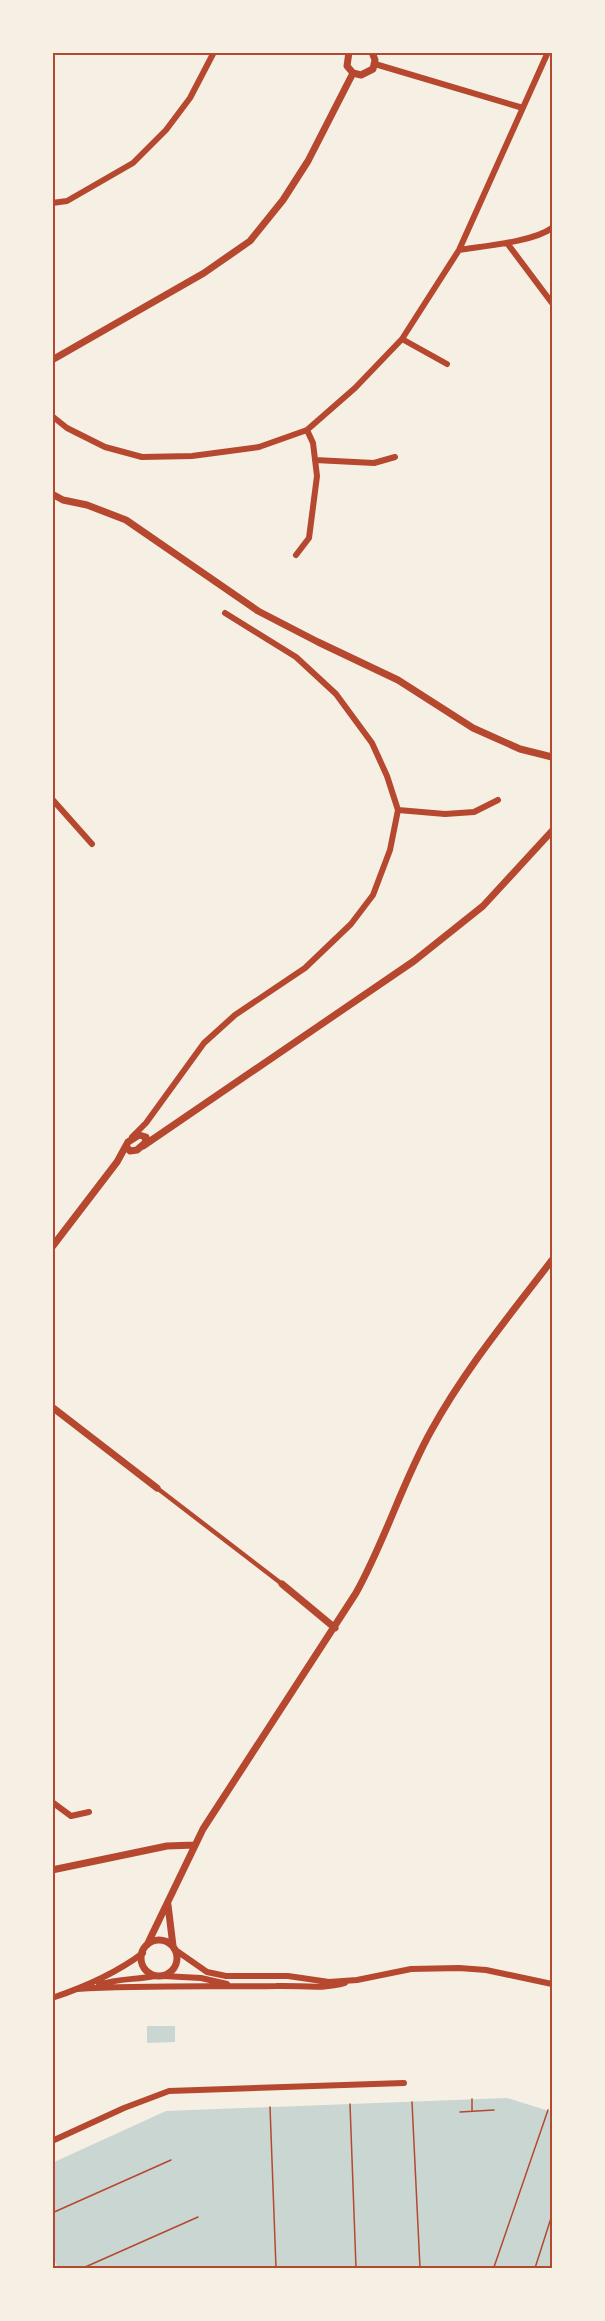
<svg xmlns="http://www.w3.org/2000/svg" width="605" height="2321" font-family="Roboto,sans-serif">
<rect width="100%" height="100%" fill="#f6efe4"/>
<path fill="#c9d6d2" d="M 147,2026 L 175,2026 L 175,2042 L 147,2043 Z
M 507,2098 L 552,2112 L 552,2268 L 58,2268 L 52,2256 L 52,2163 L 166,2111 Z"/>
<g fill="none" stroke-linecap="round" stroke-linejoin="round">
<path stroke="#b5482f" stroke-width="1.5" d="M 472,2099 L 472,2111
M 412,2102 L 420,2268
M 350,2104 L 356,2268
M 270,2107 L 276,2268
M 460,2112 L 494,2110
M 52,2213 L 171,2160
M 494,2267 L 548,2110
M 83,2268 L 198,2217
M 535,2268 L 552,2215"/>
<path stroke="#b5482f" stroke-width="4.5" d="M 157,1488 L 282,1584"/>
<path stroke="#b5482f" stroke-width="6" d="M 375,64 L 523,108
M 52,203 L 67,201 L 133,163 L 166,130 L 190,98 L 214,52
M 507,243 L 552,303
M 459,250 C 483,246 533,242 552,228
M 402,339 L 447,364
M 52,416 L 67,428 L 105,447 L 142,457 L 192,456 L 259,447 L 307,430 L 355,388 L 402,339 L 459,250 L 548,52
M 315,460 L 374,463 L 395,457
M 296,555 L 309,538 L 317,476 L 313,443 L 307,430
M 52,799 L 92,844
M 398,810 L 445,814 L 474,812 L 498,800
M 132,1137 L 146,1123 L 204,1043 L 235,1015 L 305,968 L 351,924 L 373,895 L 390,850 L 398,810 L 387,776 L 372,743 L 336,694 L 296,657 L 225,613
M 52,1802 L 71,1816 L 89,1812
M 174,1949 L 207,1972 L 226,1976 L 288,1976 L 329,1982 L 357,1980 L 411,1969 L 459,1968 L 486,1970 L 552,1984
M 163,1976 L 201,1978 L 227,1984
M 99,1985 C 117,1978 136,1980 155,1976
M 77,1989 C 143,1985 210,1987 276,1986 C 300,1985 322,1990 345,1983
M 52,1998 C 85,1987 115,1974 143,1953
M 52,2141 L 124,2108 L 169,2091 L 404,2083"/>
<path stroke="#b5482f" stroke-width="7" d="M 349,52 L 347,66 L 353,73 L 361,75 L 373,69 L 375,60 L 372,52
M 52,360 L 204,273 L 250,241 L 283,200 L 308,161 L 353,73
M 52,494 L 63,500 L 87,505 L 126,520 L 258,611 L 318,642 L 398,680 L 473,728 L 520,749 L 552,757
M 143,1146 L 414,961 L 483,906 L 552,831
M 52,1247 L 117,1162 L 128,1142 L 139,1135 L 146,1137 L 145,1143 L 137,1150 L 130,1151 L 126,1146
M 52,1407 L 157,1488
M 282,1584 L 335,1628
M 52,1870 L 167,1846 L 195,1845
M 168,1905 L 173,1946
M141 1958a18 18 0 1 1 36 0a18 18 0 1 1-36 0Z
M 147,1945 L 203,1829 L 356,1593 C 385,1541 402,1483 431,1431 C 465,1369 510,1315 552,1260"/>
</g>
<rect width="605" height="2321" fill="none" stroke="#f6efe4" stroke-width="108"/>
<rect x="54" y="54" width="497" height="2213" fill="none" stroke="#b5482f" stroke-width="2"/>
</svg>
